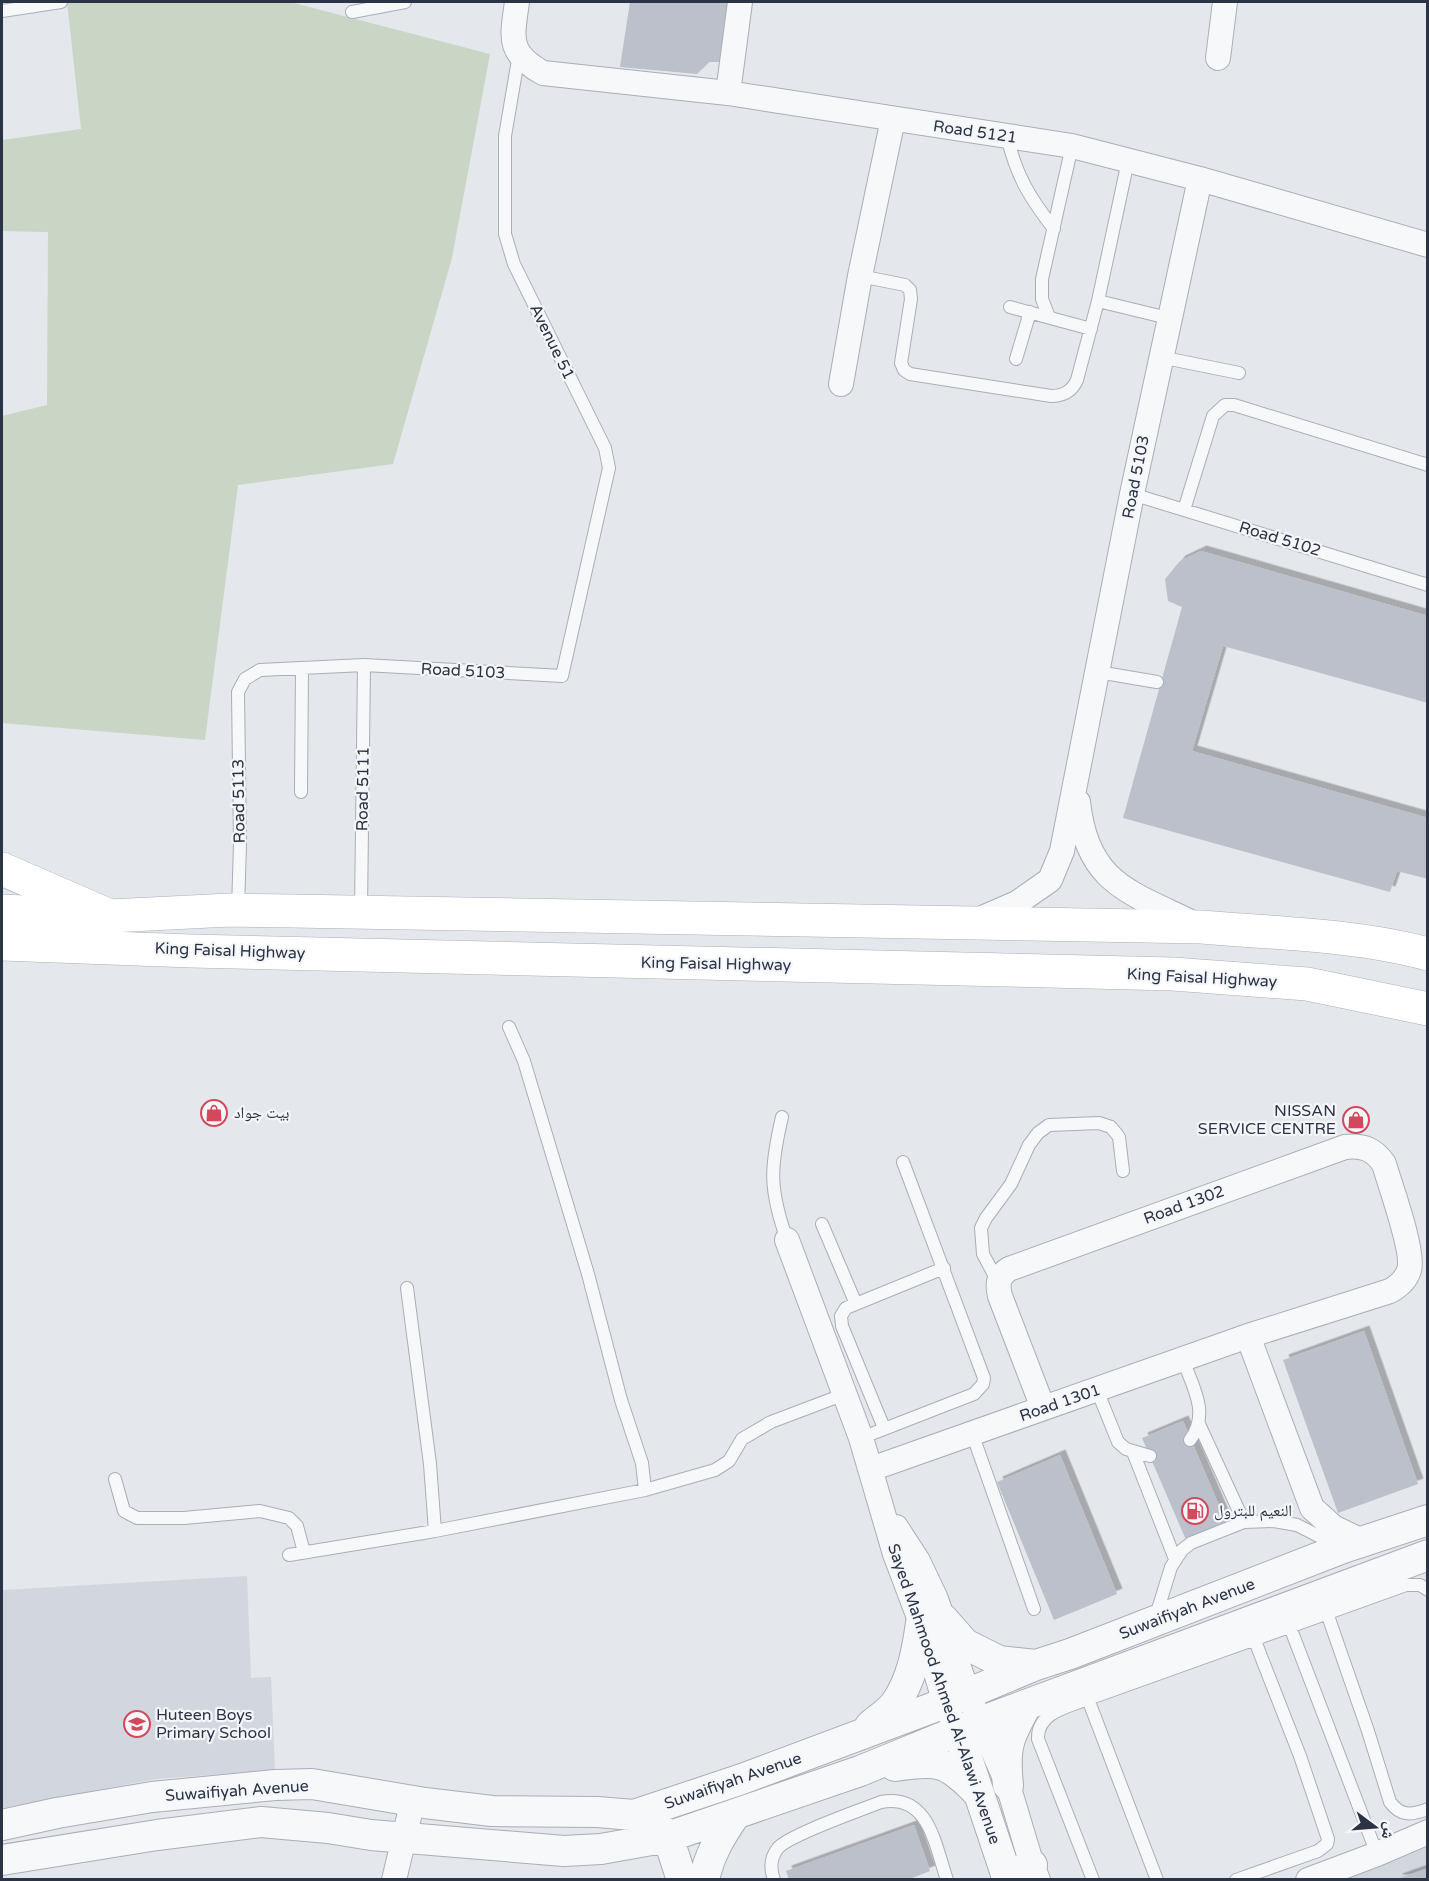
<svg xmlns="http://www.w3.org/2000/svg" width="1429" height="1881" font-family="'Varela Round','Noto Naskh Arabic',sans-serif">
<defs>
<filter id="shadow"><feDropShadow dx="5.5" dy="-5.5" stdDeviation="0" flood-color="#0004"/></filter>
</defs>
<rect width="100%" height="100%" fill="#e4e7ec"/>
<path fill="#d2d6de" d="M 247,1576 L 251,1678 L 271,1677 L 275,1770 L 156,1779 L 2,1808 L 2,1590 Z
M 1427,1830 L 1427,1879 L 1300,1879 Z"/>
<path fill="#c9d6c5" d="M 67,2 L 290,2 L 490,54 L 452,258 L 393,464 L 238,485 L 205,740 L 2,723 L 2,416 L 47,405 L 48,232 L 2,231 L 2,140 L 81,129 Z"/>
<path fill="#bbc0ca" filter="url(#shadow)" d="M 630,2 L 731,2 L 722,62 L 709,62 L 697,74 L 620,67 Z
M 1201,551 L 1428,616 L 1428,703 L 1223,646 L 1192,751 L 1428,818 L 1428,879 L 1397,871 L 1390,892 L 1123,818 L 1182,607 L 1168,601 L 1165,579 L 1180,561 Z
M 1364,1331 L 1418,1484 L 1338,1513 L 1283,1360 Z
M 1183,1421 L 1226,1522 L 1186,1540 L 1142,1438 Z
M 1060,1455 L 1117,1594 L 1054,1620 L 997,1482 Z
M 914,1825 L 930,1871 L 907,1880 L 789,1880 L 786,1871 Z
M 1428,1868 L 1428,1880 L 1397,1880 L 1397,1879 Z"/>
<g fill="none" stroke-linecap="round" stroke-linejoin="round">
<defs>
<path id="service" d="M 2,11 L 61,2
M 352,12 L 405,2
M 1007,136 C 1016,175 1029,197 1054,229
M 860,276 L 905,285 L 910,290 L 911,299 L 901,363 L 904,370 L 910,374 L 1051,396 C 1064,396 1072,391 1077,380 L 1098,301 L 1128,161
M 1098,301 L 1168,318
M 1010,307 L 1091,329
M 1049,317 L 1042,299 L 1042,279 L 1072,146
M 1160,357 L 1239,373
M 1016,359 L 1030,312
M 1132,494 L 1428,585
M 1184,510 L 1213,416 L 1225,405 L 1234,405 L 1428,465
M 1098,672 L 1157,682
M 301,792 L 302,668
M 238,910 L 240,843 L 238,692 L 245,679 L 260,670 L 364,665 L 562,676 L 609,468 L 605,448 L 514,264 L 505,234 L 505,136 L 519,54
M 361,910 L 364,665
M 509,1027 L 524,1061 L 588,1274 L 621,1400 L 642,1463 L 645,1490 L 715,1470 L 729,1461 L 742,1439 L 771,1422 L 845,1394
M 782,1117 C 770,1168 769,1189 787,1240
M 822,1224 L 856,1304
M 998,1282 L 983,1254 L 981,1228 L 986,1218 L 1011,1184 L 1029,1145 L 1038,1133 L 1049,1125 L 1099,1123 L 1111,1127 L 1119,1137 L 1123,1171
M 407,1288 L 430,1464 L 435,1531
M 1183,1360 C 1193,1387 1210,1414 1190,1440
M 1097,1390 L 1118,1442 L 1126,1449 L 1150,1456
M 1199,1424 L 1244,1522
M 884,1428 L 842,1326 L 841,1316 L 846,1308 L 944,1268
M 972,1433 L 1034,1609
M 861,1438 L 974,1394 L 983,1384 L 984,1378 L 903,1162
M 1133,1452 L 1175,1559
M 115,1479 L 124,1511 L 137,1518 L 184,1518 L 260,1511 L 289,1518 L 297,1526 L 304,1552
M 289,1555 L 435,1531 L 645,1490
M 1327,1613 L 1368,1731 L 1390,1802 C 1401,1817 1412,1815 1428,1809
M 1155,1619 L 1171,1567 L 1182,1550 L 1191,1543 L 1244,1522 L 1274,1521 L 1297,1525 L 1340,1547
M 1290,1627 L 1377,1854
M 1088,1699 L 1157,1880
M 774,1880 C 770,1869 770,1858 778,1848 C 789,1835 861,1810 881,1802 C 929,1793 935,1845 947,1880
M 1093,1880 L 1038,1739 C 1037,1712 1068,1707 1088,1699 L 1406,1585 L 1420,1585 L 1428,1590
M 1236,1880 L 1318,1851 L 1327,1844 L 1328,1839 L 1300,1756 L 1255,1641"/>
<path id="minor" d="M 517,2 C 512,38 507,53 543,73 L 728,93 L 1072,146 L 1200,179 L 1428,245
M 1218,58 L 1225,2
M 728,93 L 740,2
M 841,384 L 860,276 L 893,119
M 1078,802 C 1087,884 1130,892 1195,924
M 980,919 L 1017,903 L 1050,880 L 1062,851 L 1132,494 L 1200,179
M 787,1240 L 861,1438 L 895,1554 L 921,1623 L 945,1703 L 952,1719
M 1248,1336 L 1312,1508 L 1333,1527 L 1364,1542
M 871,1469 L 1248,1336 L 1390,1291 C 1399,1286 1406,1280 1409,1270 C 1415,1253 1390,1185 1384,1164 C 1374,1149 1363,1145 1345,1147 L 1009,1269 C 998,1276 997,1284 1000,1296 L 1043,1408
M 896,1527 L 918,1561 L 936,1599 L 968,1694 L 1008,1785 L 1032,1865 L 1038,1880
M 394,1880 L 413,1800
M 1308,1880 L 1377,1854 L 1428,1832"/>
<path id="tertiary" d="M 943,1619 L 965,1644 L 999,1661 L 1036,1665
M 870,1726 C 878,1719 889,1712 895,1704 C 912,1680 917,1651 921,1623
M 958,1731 L 1008,1880
M 895,1766 C 938,1759 947,1761 977,1792
M 1008,1785 C 1004,1748 1008,1738 1026,1706
M 656,1824 L 668,1837 L 682,1880
M 2,1825 L 57,1813 L 152,1797 L 275,1785 L 312,1784 L 425,1803 L 492,1811 L 597,1812 L 634,1815 L 742,1779 L 945,1703 L 1036,1665 L 1070,1654 L 1343,1548 L 1428,1520
M 2,1860 L 157,1835 L 261,1822 L 328,1828 L 371,1835 L 564,1851 L 601,1849 L 668,1837 L 860,1771 L 980,1722 L 1428,1555
M 1006,1877 L 1032,1865
M 704,1880 C 709,1855 721,1835 735,1815"/>
<path id="secondary" d="M 2,911 L 110,916 L 230,910 L 292,911 L 1201,927 C 1274,933 1358,935 1428,954
M 2,944 L 191,951 L 1173,974 L 1307,984 L 1428,1009"/>
<path id="primary" d="M 2,869 L 110,916"/>
</defs>
<use href="#service" stroke="#a9aeb7" stroke-width="14"/>
<use href="#minor" stroke="#a9aeb7" stroke-width="26"/>
<use href="#tertiary" stroke="#a9aeb7" stroke-width="32"/>
<use href="#secondary" stroke="#a9aeb7" stroke-width="34"/>
<use href="#primary" stroke="#a3abb8" stroke-width="34"/>
<use href="#service" stroke="#f7f8fa" stroke-width="12"/>
<use href="#minor" stroke="#f7f8fa" stroke-width="24"/>
<use href="#tertiary" stroke="#f7f8fa" stroke-width="30"/>
<use href="#secondary" stroke="#fff" stroke-width="33"/>
<use href="#primary" stroke="#fff" stroke-width="33"/>
</g>
<defs>
<symbol id="shop-ring" viewBox="-11 -11 22 22"><circle r="9.5" fill="#f4f6f9" stroke="#d1495b" stroke-width="1.5"/><path d="M-5-2.5h2.3a2.7 3.5 0 0 1 5.4 0H5L5.5 6h-11ZM-1.5-2.5h3a1.5 2.3 0 0 0-3 0Z" fill="#d1495b"/></symbol>
<symbol id="fuel-ring" viewBox="-11 -11 22 22"><circle r="9.5" fill="#f4f6f9" stroke="#d1495b" stroke-width="1.5"/><path d="M-5.5-6h7V0h2V4h1.3V-2.5L3-4.5l.8-.8L6-3V5H2.5V1h-1V6h-7ZM-4.2-4.7v3.2H.2V-4.7Z" fill="#d1495b"/></symbol>
<symbol id="school-ring" viewBox="-11 -11 22 22"><circle r="9.5" fill="#f4f6f9" stroke="#d1495b" stroke-width="1.5"/><path d="M0-5L7-2L0 1L-7-2ZM-4 1L0 2.5L4 1V4Q0 6-4 4Z" fill="#d1495b"/></symbol>
</defs>
<g fill-rule="evenodd">
<use href="#shop-ring" x="199" y="1098" width="30" height="30"/>
<use href="#shop-ring" x="1341" y="1105" width="30" height="30"/>
<use href="#fuel-ring" x="1180" y="1496" width="30" height="30"/>
<use href="#school-ring" x="122" y="1709" width="30" height="30"/>
</g>
<g text-anchor="middle" dominant-baseline="central" stroke-width="4.5" stroke-linejoin="round" paint-order="stroke">
<g font-size="16" fill="#2b3445" stroke="#f4f6f9">
<text transform="translate(975 132) rotate(8)">Road 5121</text>
<text transform="translate(552 342) rotate(64)">Avenue 51</text>
<text transform="translate(1136 477) rotate(-79)">Road 5103</text>
<text transform="translate(1280 539) rotate(17)">Road 5102</text>
<text transform="translate(463 671) rotate(3)">Road 5103</text>
<text transform="translate(363 789) rotate(-89)">Road 5111</text>
<text transform="translate(239 801) rotate(-91)">Road 5113</text>
<text transform="translate(230 951) rotate(2)">King Faisal Highway</text>
<text transform="translate(716 964) rotate(1)">King Faisal Highway</text>
<text transform="translate(1202 978) rotate(3)">King Faisal Highway</text>
<text transform="translate(1184 1205) rotate(-20)">Road 1302</text>
<text transform="translate(1060 1403) rotate(-19)">Road 1301</text>
<text transform="translate(1187 1609) rotate(-21)">Suwaifiyah Avenue</text>
<text transform="translate(944 1694) rotate(71)">Sayed Mahmood Ahmed Al-Alawi Avenue</text>
<text transform="translate(733 1781) rotate(-19)">Suwaifiyah Avenue</text>
<text transform="translate(237 1791) rotate(-4)">Suwaifiyah Avenue</text>
</g>
<g font-size="16" fill="#2b3445" stroke="#f4f6f9" text-anchor="start">
<text x="1336" y="1111" text-anchor="end">NISSAN<tspan x="1336" dy="18">SERVICE CENTRE</tspan></text>
<text x="234" y="1113">بيت جواد</text>
<text x="1214" y="1511">النعيم للبترول</text>
<text x="156" y="1715">Huteen Boys<tspan x="156" dy="18">Primary School</tspan></text>
</g>
</g>
<rect width="1429" height="1881" fill="none" stroke="#2b3445" stroke-width="6"/>
<g transform="translate(1375 1827) rotate(106)" stroke="#f4f6f9" stroke-width="4.5" paint-order="stroke">
<path d="M0-4.5L10 22L0 15L-10 22Z" fill="#2b3445"/>
<text y="-9" font-size="16" font-weight="bold" text-anchor="middle" fill="#2b3445">ش</text>
</g>
</svg>
